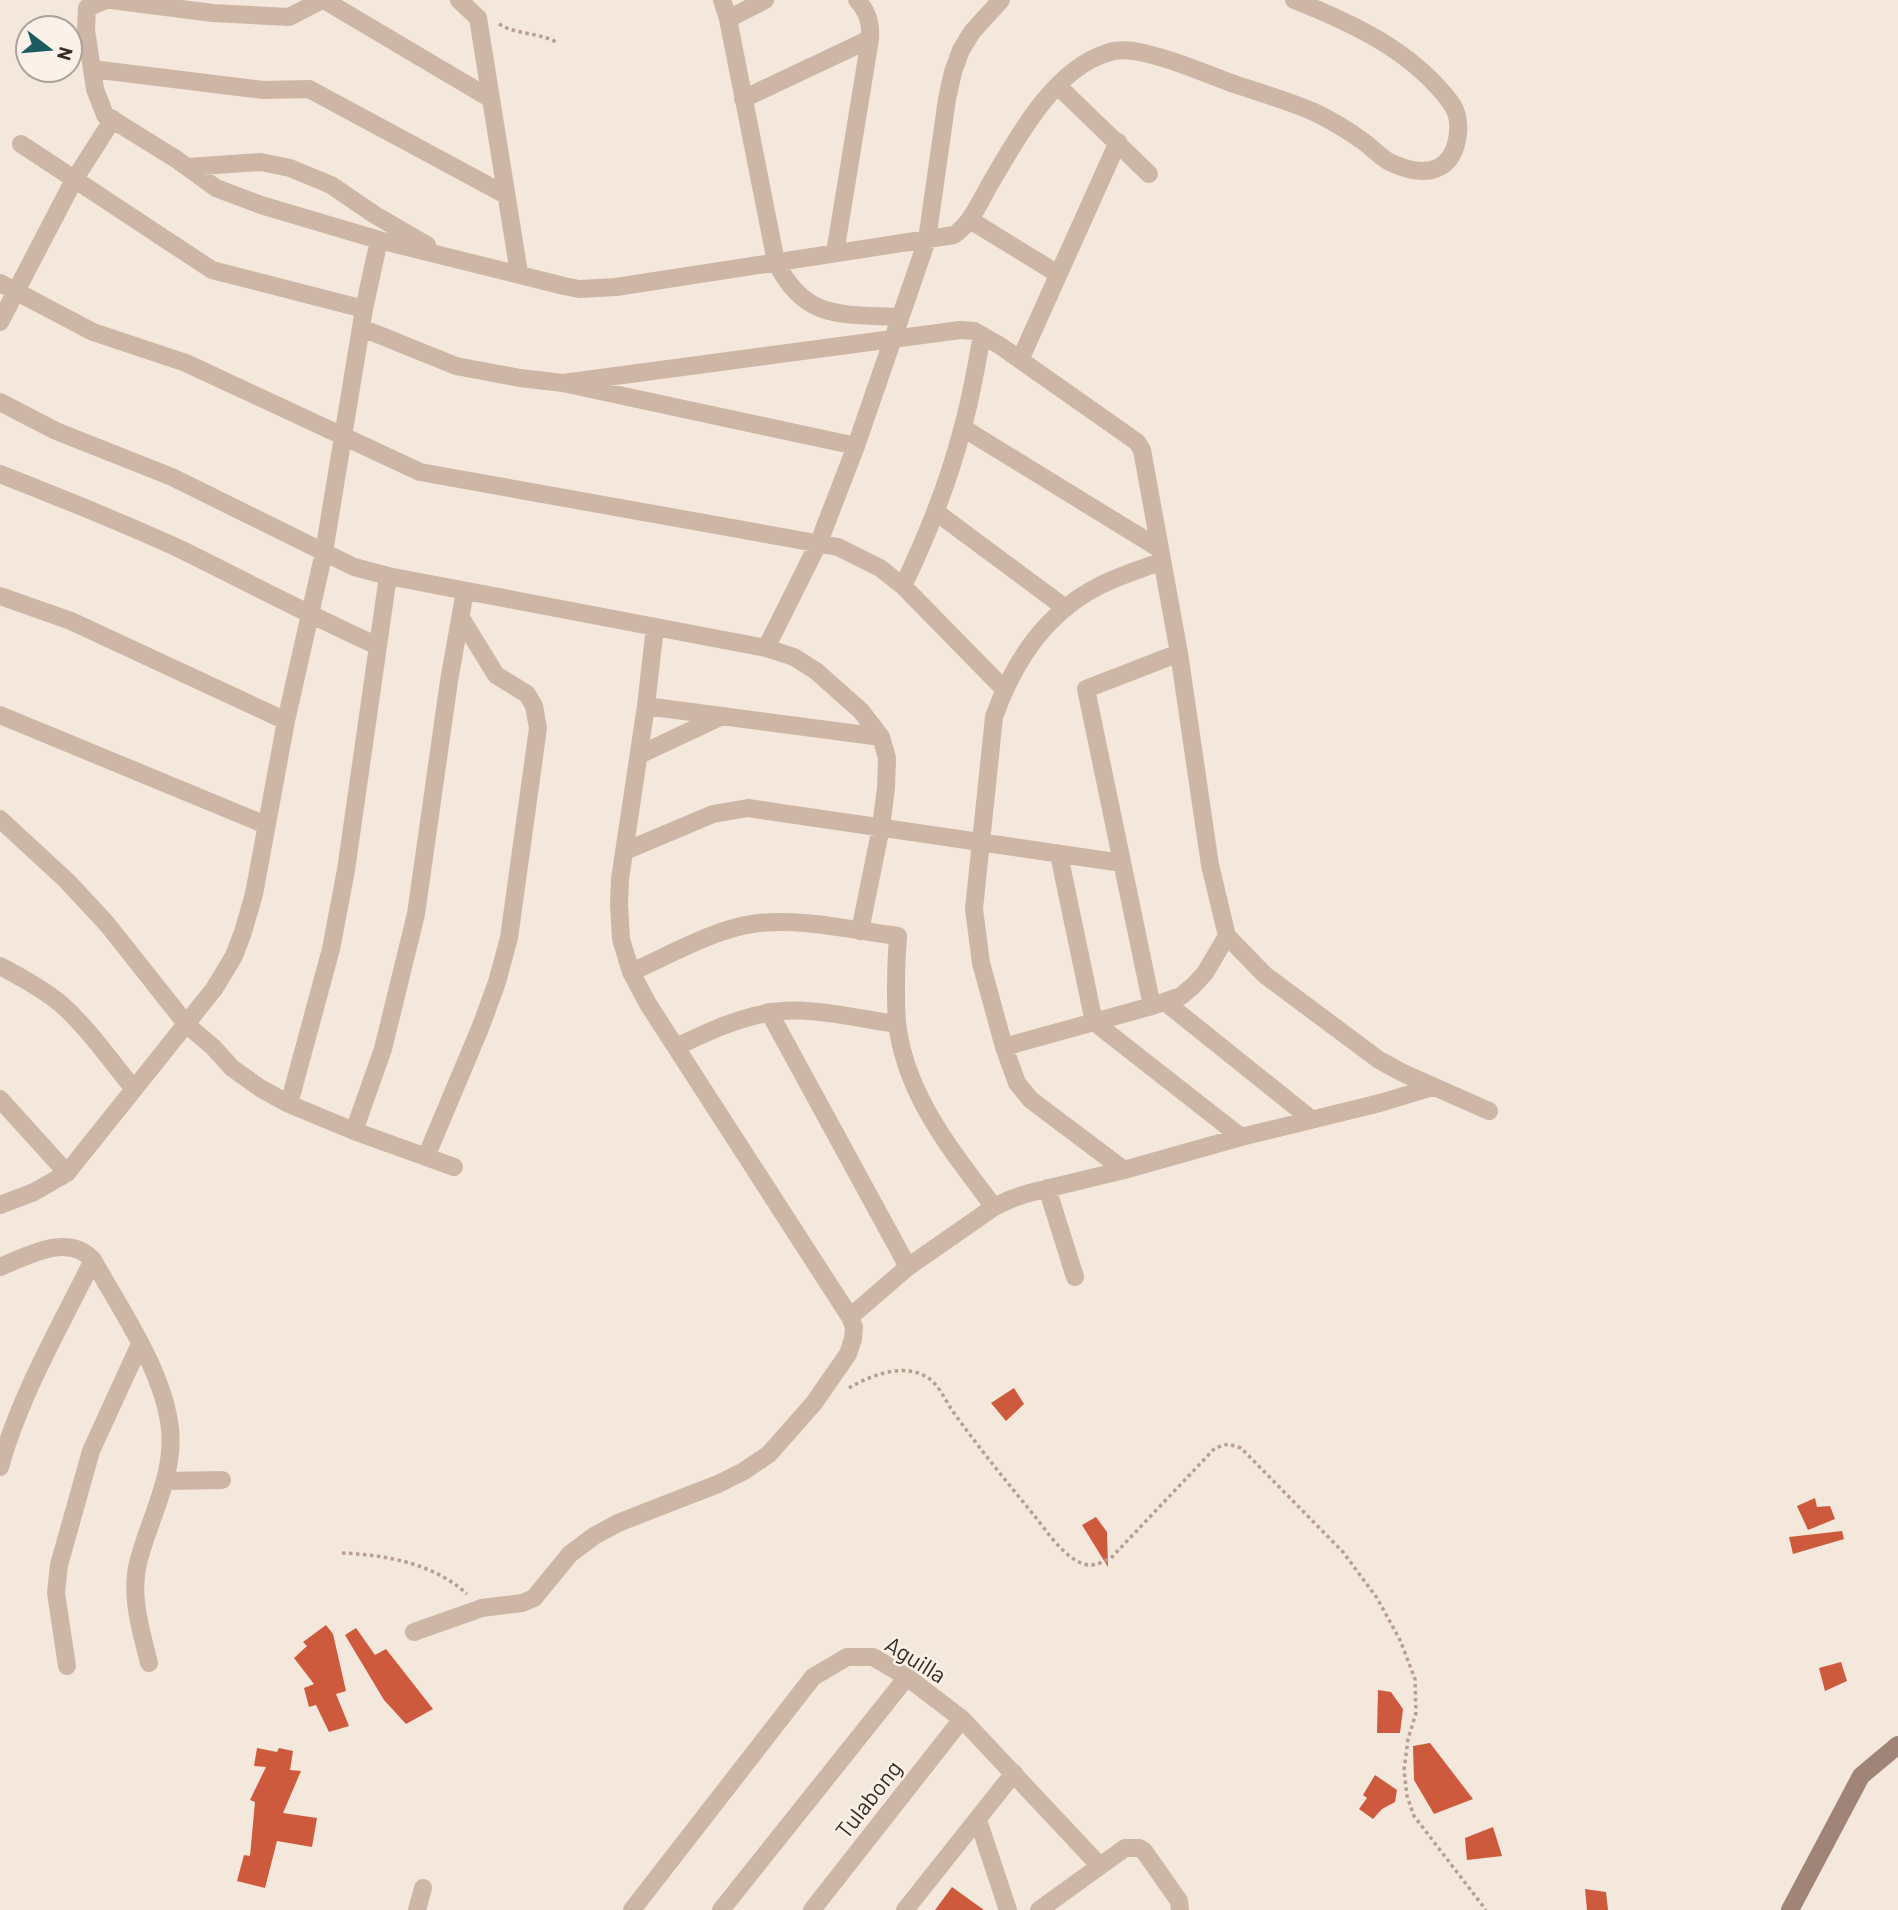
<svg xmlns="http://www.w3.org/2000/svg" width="1898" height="1910" font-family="Barlow,sans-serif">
<rect width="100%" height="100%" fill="#f4e7db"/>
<path fill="#ce5a3e" d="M 1014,1388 L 1024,1404 L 1006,1421 L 991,1403 Z
M 1815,1498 L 1817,1507 L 1830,1506 L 1835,1519 L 1808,1530 L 1797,1506 Z
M 1096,1517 L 1107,1532 L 1108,1567 L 1082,1525 Z
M 1842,1531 L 1844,1539 L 1793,1554 L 1789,1537 Z
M 326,1625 L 333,1634 L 346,1691 L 336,1694 L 349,1726 L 329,1732 L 316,1705 L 309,1707 L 304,1688 L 314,1684 L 294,1658 L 307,1646 L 303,1642 Z
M 356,1628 L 375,1655 L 386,1649 L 433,1709 L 406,1724 L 384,1700 L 345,1635 Z
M 1841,1662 L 1847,1681 L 1825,1691 L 1819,1668 Z
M 1378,1690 L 1391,1692 L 1403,1709 L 1400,1733 L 1377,1733 Z
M 1430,1743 L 1473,1799 L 1434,1814 L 1414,1780 L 1413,1746 Z
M 257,1748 L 277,1752 L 279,1748 L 293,1751 L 290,1770 L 301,1771 L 283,1813 L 317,1818 L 312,1847 L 277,1841 L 265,1888 L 237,1881 L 244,1855 L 250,1856 L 255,1802 L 250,1800 L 266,1767 L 254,1766 Z
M 1375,1775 L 1397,1790 L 1395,1802 L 1382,1809 L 1373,1819 L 1359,1809 L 1367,1798 L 1363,1795 Z
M 1493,1827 L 1502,1856 L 1467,1860 L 1465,1838 Z
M 952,1887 L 984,1910 L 935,1910 Z
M 1585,1889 L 1606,1892 L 1608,1910 L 1587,1910 Z"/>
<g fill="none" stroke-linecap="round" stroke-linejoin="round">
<path stroke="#b99f90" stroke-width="3.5" stroke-dasharray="3.5 3.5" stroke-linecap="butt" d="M 499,24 C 517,35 537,32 556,42
M 849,1388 C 869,1376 902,1363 925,1376 C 939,1383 945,1401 954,1413 C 979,1448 1006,1481 1033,1514 C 1046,1530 1061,1554 1081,1563 C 1092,1568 1100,1563 1111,1558 L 1215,1448 L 1228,1444 L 1241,1448 L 1343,1552 L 1377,1598 L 1400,1640 L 1415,1679 L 1416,1713 L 1408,1739 L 1404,1770 L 1407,1796 L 1414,1816 L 1486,1910
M 342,1553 C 386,1555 433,1563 467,1594"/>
<path stroke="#cdb6a6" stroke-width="18" d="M 106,0 L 87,8 L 86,30 L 95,89 L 105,115 L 176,159 L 216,188 L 261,205 L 379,240 L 564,286 L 579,289 L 616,287 L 954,235 C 971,223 980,202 990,184 C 1017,138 1054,69 1107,53 C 1115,50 1126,50 1134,51 C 1168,57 1201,72 1234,84 C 1261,93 1289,101 1314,112 C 1331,120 1349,131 1364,142 C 1374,149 1382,160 1394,164 C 1426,178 1454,172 1458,133 C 1459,123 1457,111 1451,103 C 1413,51 1352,23 1294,0
M 111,0 L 213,13 L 289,17 L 322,0
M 324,0 L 491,99
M 459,0 L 478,18 L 519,273
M 722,0 L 728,19 L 776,262 C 805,321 842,314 900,317
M 728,19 L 765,0
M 92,69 L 263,90 L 309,89 L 506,195
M 1058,86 L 1149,174
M 743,99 L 870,39
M 21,144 L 212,270 L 364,309
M 188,167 L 261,162 L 290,168 L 331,185 L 375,215 L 427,245
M 970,220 L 1058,274
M 835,253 L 870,39 C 871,23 868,12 857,0
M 0,283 L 93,332 L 186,363 L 420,472 L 838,547 L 880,568 L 903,586 L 1004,689
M 0,322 L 74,180 L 113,119
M 362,328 L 456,366 L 520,378 L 563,383 L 856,446
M 1020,360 L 1118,142
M 563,383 L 960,330 L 974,331 L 999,345 L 1137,442 L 1142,450 L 1179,653 L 1210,865 L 1227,936 L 1265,975 L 1379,1060 L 1403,1073 L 1489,1111
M 0,402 L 56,431 L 172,477 L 354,567 L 388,576 L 766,648 L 794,657 L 816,671 L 861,711 L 881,737 L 887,758 L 886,788 L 881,827 L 860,931
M 963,428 L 1160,549
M 0,474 C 61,498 122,522 182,550 C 247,582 311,616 378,646
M 936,512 L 1064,607
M 903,586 C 927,536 948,484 962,430 C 971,399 976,367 982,335
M 0,596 L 71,621 L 286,721
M 766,648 L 819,542 L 856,446 L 927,240 L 947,99 L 953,72 L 961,50 L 972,32 L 1001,0
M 646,706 L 881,737
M 0,715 L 266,825
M 639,755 L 722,716
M 0,819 L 67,881 L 107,924 L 187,1025 L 213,1047 L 232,1068 L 260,1088 L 289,1104 L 354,1131 L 454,1167
M 625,851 L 713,814 L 748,808 L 1122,863
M 1059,855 L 1094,1022 L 1241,1137
M 0,966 C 21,977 43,989 61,1004 C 88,1028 110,1060 133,1088
M 631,972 C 666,957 715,929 752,924 C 799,917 851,930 898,936 C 896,965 895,994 897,1022 C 905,1095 952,1151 994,1207
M 1165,1002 L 1311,1119
M 1152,1006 L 1086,689 L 1179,653
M 769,1012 L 908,1267
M 676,1047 C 705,1033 735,1019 767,1013 C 807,1005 858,1019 897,1024
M 1004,1047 L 1152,1006 L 1181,996 L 1193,986 L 1205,973 L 1227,936
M 0,1099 L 67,1173
M 289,1104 L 331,949 L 346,870 L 388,576
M 354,1131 L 383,1049 L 416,914 L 449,681 L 465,591
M 426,1157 L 481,1026 L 497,982 L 509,938 L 538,728 L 534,706 L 527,694 L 496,675 L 461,618
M 1124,1170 L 1031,1100 L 1017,1083 L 1004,1047 L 981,963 L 974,909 L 994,717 C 1014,660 1046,612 1101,585 C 1120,575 1142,569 1162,561
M 1047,1188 L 1075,1277
M 0,1205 L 34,1192 L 67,1173 L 214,989 L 234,956 L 243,932 L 254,894 L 286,721 L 324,552 L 364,309 L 379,240
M 0,1267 C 28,1256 68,1232 93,1260 C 120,1309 164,1371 170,1429 C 175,1475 149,1519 138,1563 C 130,1597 141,1630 149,1663
M 850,1317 L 908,1267 L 994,1207 L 1011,1199 L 1029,1193 L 1124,1170 L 1241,1137 L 1380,1103 L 1433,1087
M 0,1467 C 20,1395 60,1327 93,1260
M 165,1481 L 222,1480
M 414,1632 L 482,1608 L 522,1603 L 534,1598 L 570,1554 L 594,1536 L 618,1523 L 718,1484 L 744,1471 L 769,1454 L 814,1403 L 848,1354 L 853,1339 L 854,1327 L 850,1317 L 648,1004 L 631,972 L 621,939 L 619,904 L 620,879 L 646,706 L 655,627
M 67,1666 L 56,1593 L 59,1565 L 91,1451 L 140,1344
M 978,1820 L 1008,1910
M 417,1910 L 423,1888
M 632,1910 L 813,1677 L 847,1657 L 873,1657 L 907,1677 L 962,1719 L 1100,1866
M 721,1910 L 907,1677
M 812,1910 L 962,1719
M 905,1910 L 1014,1773
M 1039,1910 L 1125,1848 L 1139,1848 L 1144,1851 L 1179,1901 L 1180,1910"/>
<path stroke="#a08477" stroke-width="18" d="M 1790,1910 L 1861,1776 L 1898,1745"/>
</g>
<g text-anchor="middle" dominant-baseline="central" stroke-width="5" stroke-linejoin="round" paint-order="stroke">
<g font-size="23" fill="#382c27" stroke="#fbf1e8">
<text transform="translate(916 1659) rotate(32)">Aguilla</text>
<text transform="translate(868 1799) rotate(-52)">Tulabong</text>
</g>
</g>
<g transform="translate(49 49) rotate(106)"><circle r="33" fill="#fbf1e8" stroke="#ada29b" stroke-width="2"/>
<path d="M0-5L12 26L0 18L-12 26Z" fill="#1a5c5d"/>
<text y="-10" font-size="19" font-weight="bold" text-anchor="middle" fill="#382c27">N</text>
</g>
</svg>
